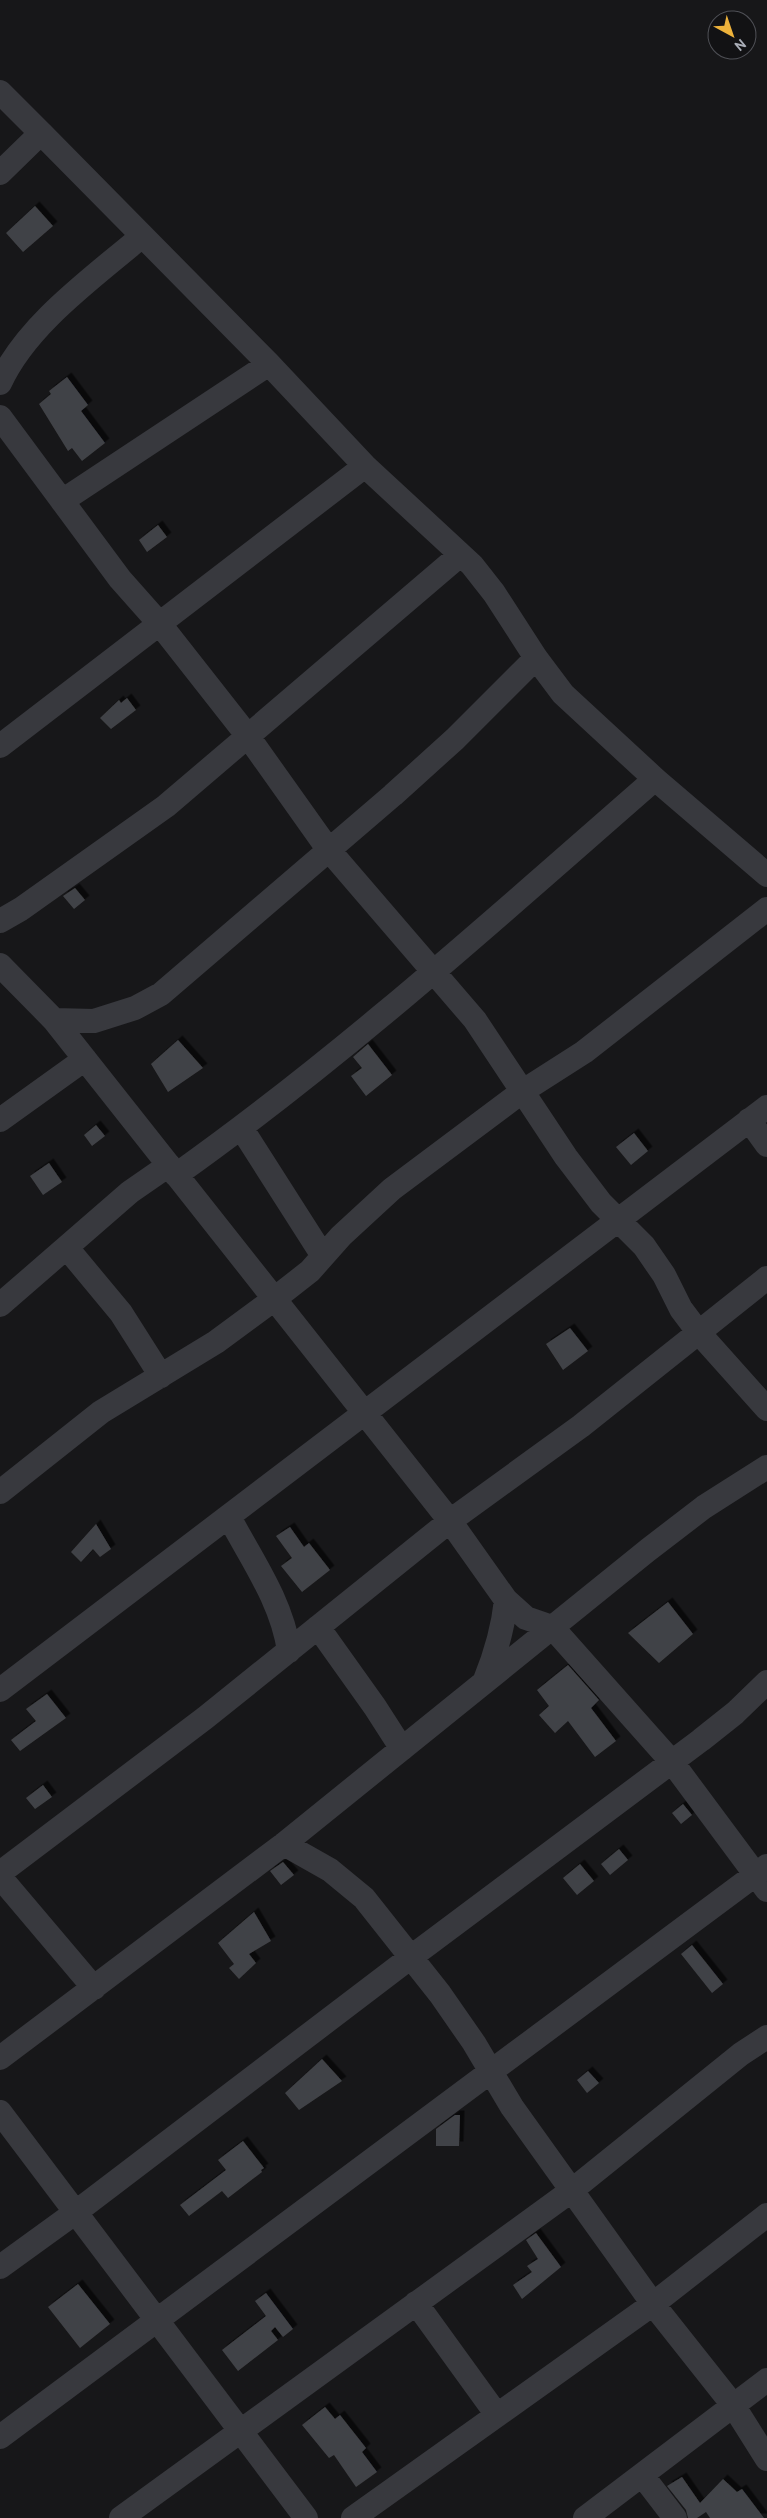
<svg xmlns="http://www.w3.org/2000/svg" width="767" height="2518" font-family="Overpass,sans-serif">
<defs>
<filter id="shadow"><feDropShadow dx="4.5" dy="-4.5" stdDeviation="0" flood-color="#0009"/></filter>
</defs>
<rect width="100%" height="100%" fill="#171719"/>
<path fill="#414246" filter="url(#shadow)" d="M 35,206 L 53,226 L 23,252 L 6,233 Z
M 67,377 L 88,405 L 81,411 L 105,443 L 82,461 L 72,448 L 68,451 L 39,404 L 51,394 L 49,391 Z
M 158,525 L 167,537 L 147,552 L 139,540 Z
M 127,698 L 136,710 L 111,729 L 100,718 L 119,700 L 121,703 Z
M 75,888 L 85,900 L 74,909 L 63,896 Z
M 178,1040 L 203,1068 L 168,1092 L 151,1064 Z
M 368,1044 L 392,1075 L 366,1096 L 351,1076 L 362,1068 L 353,1057 Z
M 96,1125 L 105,1136 L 92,1146 L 84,1135 Z
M 634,1133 L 648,1151 L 631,1165 L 616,1147 Z
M 49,1163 L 62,1182 L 43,1195 L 30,1176 Z
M 570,1328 L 588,1351 L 563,1370 L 546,1344 Z
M 96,1524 L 111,1549 L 100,1557 L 93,1549 L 81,1562 L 71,1552 Z
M 290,1527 L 304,1547 L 309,1543 L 330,1570 L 302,1592 L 281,1566 L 292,1558 L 276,1536 Z
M 668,1602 L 693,1634 L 659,1663 L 628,1633 Z
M 568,1665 L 599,1700 L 591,1708 L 616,1741 L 595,1757 L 568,1721 L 555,1733 L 539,1715 L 549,1706 L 537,1690 Z
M 47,1694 L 66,1718 L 20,1751 L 11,1740 L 36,1721 L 26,1709 Z
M 43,1785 L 52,1797 L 35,1809 L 26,1798 Z
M 683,1804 L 692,1815 L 681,1824 L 672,1813 Z
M 619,1849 L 628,1860 L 610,1875 L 601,1864 Z
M 283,1862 L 294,1875 L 281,1885 L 270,1871 Z
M 580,1864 L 594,1881 L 577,1895 L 563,1878 Z
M 254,1912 L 271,1941 L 249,1954 L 256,1963 L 239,1979 L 229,1968 L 234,1964 L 218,1943 Z
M 692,1945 L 723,1984 L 712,1993 L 681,1954 Z
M 322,2059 L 342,2081 L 299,2110 L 285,2093 Z
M 588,2071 L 599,2083 L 587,2093 L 577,2080 Z
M 455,2115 L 460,2115 L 459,2146 L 436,2146 L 436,2129 Z
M 243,2141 L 264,2168 L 261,2170 L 262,2172 L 228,2198 L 222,2191 L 189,2216 L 180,2205 L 226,2170 L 218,2160 Z
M 536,2233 L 561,2267 L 522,2299 L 513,2285 L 532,2272 L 527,2266 L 538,2259 L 526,2240 Z
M 78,2284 L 110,2324 L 80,2348 L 48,2307 Z
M 266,2293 L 293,2329 L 283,2337 L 275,2327 L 271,2331 L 278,2340 L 238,2371 L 222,2350 L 266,2316 L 255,2301 Z
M 325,2407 L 335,2419 L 340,2415 L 366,2448 L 362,2452 L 377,2472 L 356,2487 L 334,2455 L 329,2458 L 302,2425 Z
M 682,2477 L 700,2503 L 723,2479 L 737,2492 L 742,2489 L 764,2518 L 710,2518 L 706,2512 L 697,2518 L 688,2518 L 686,2510 L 667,2486 Z"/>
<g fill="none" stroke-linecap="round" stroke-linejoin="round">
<path stroke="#38393e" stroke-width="24" d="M 0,92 L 41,133 L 0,173
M 41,133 L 269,364 L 365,466 L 472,565 L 494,593 L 536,658 L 563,694 L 655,779 L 767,875
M 0,383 C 27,324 94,277 142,236
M 0,417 L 120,579 L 159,623 L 247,735 L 328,849 L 475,1020 L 566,1157 L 601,1203 L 644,1246 L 664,1275 L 681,1309 L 699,1333 L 767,1409
M 62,501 L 269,364
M 0,746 L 365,466
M 0,921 L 21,909 L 166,806 L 460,555
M 0,965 L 54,1020 L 450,1521 L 506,1600 L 526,1618 L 552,1627 L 672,1762 L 767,1890
M 54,1020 L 94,1021 L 135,1008 L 161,994 L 393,795 L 455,739 L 536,658
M 0,1120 L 85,1059
M 749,1120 L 767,1145
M 242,1129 L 323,1256
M 176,1175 C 345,1055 499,915 655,779
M 67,1248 L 121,1313 L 161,1376
M 0,1305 L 130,1192 L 169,1165
M 0,1492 L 101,1412 L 216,1342 L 273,1300 L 310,1271 L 341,1236 L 392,1189 L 523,1091 L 584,1052 L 767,909
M 229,1517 C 252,1560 282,1602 289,1651
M 318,1627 L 375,1707 L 402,1749
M 485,1680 C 496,1653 503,1629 506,1600
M 0,1690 L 767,1107
M 284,1844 L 330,1870 L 364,1898 L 440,1994 L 474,2043 L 512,2107 L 653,2304 L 733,2405 L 767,2459
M 0,1873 L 205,1718 L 450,1521 L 581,1426 L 767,1278
M 0,1877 L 94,1988
M 0,2058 L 284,1844 L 648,1550 L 704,1507 L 767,1467
M 0,2112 L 306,2518
M 0,2267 L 76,2212 L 411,1957 L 701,1740 L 735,1713 L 767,1682
M 416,2303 L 497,2415
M 0,2437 L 767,1866
M 642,2475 L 675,2518
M 121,2518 L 571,2191 L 741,2054 L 767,2037
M 353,2518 L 653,2304 L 767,2215
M 585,2518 L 767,2380"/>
</g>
<g transform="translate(732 35) rotate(140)"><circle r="24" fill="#121214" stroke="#4f5056"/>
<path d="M0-4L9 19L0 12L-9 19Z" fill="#edb23b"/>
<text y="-8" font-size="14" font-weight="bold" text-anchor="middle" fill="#aaaeb8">N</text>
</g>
</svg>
